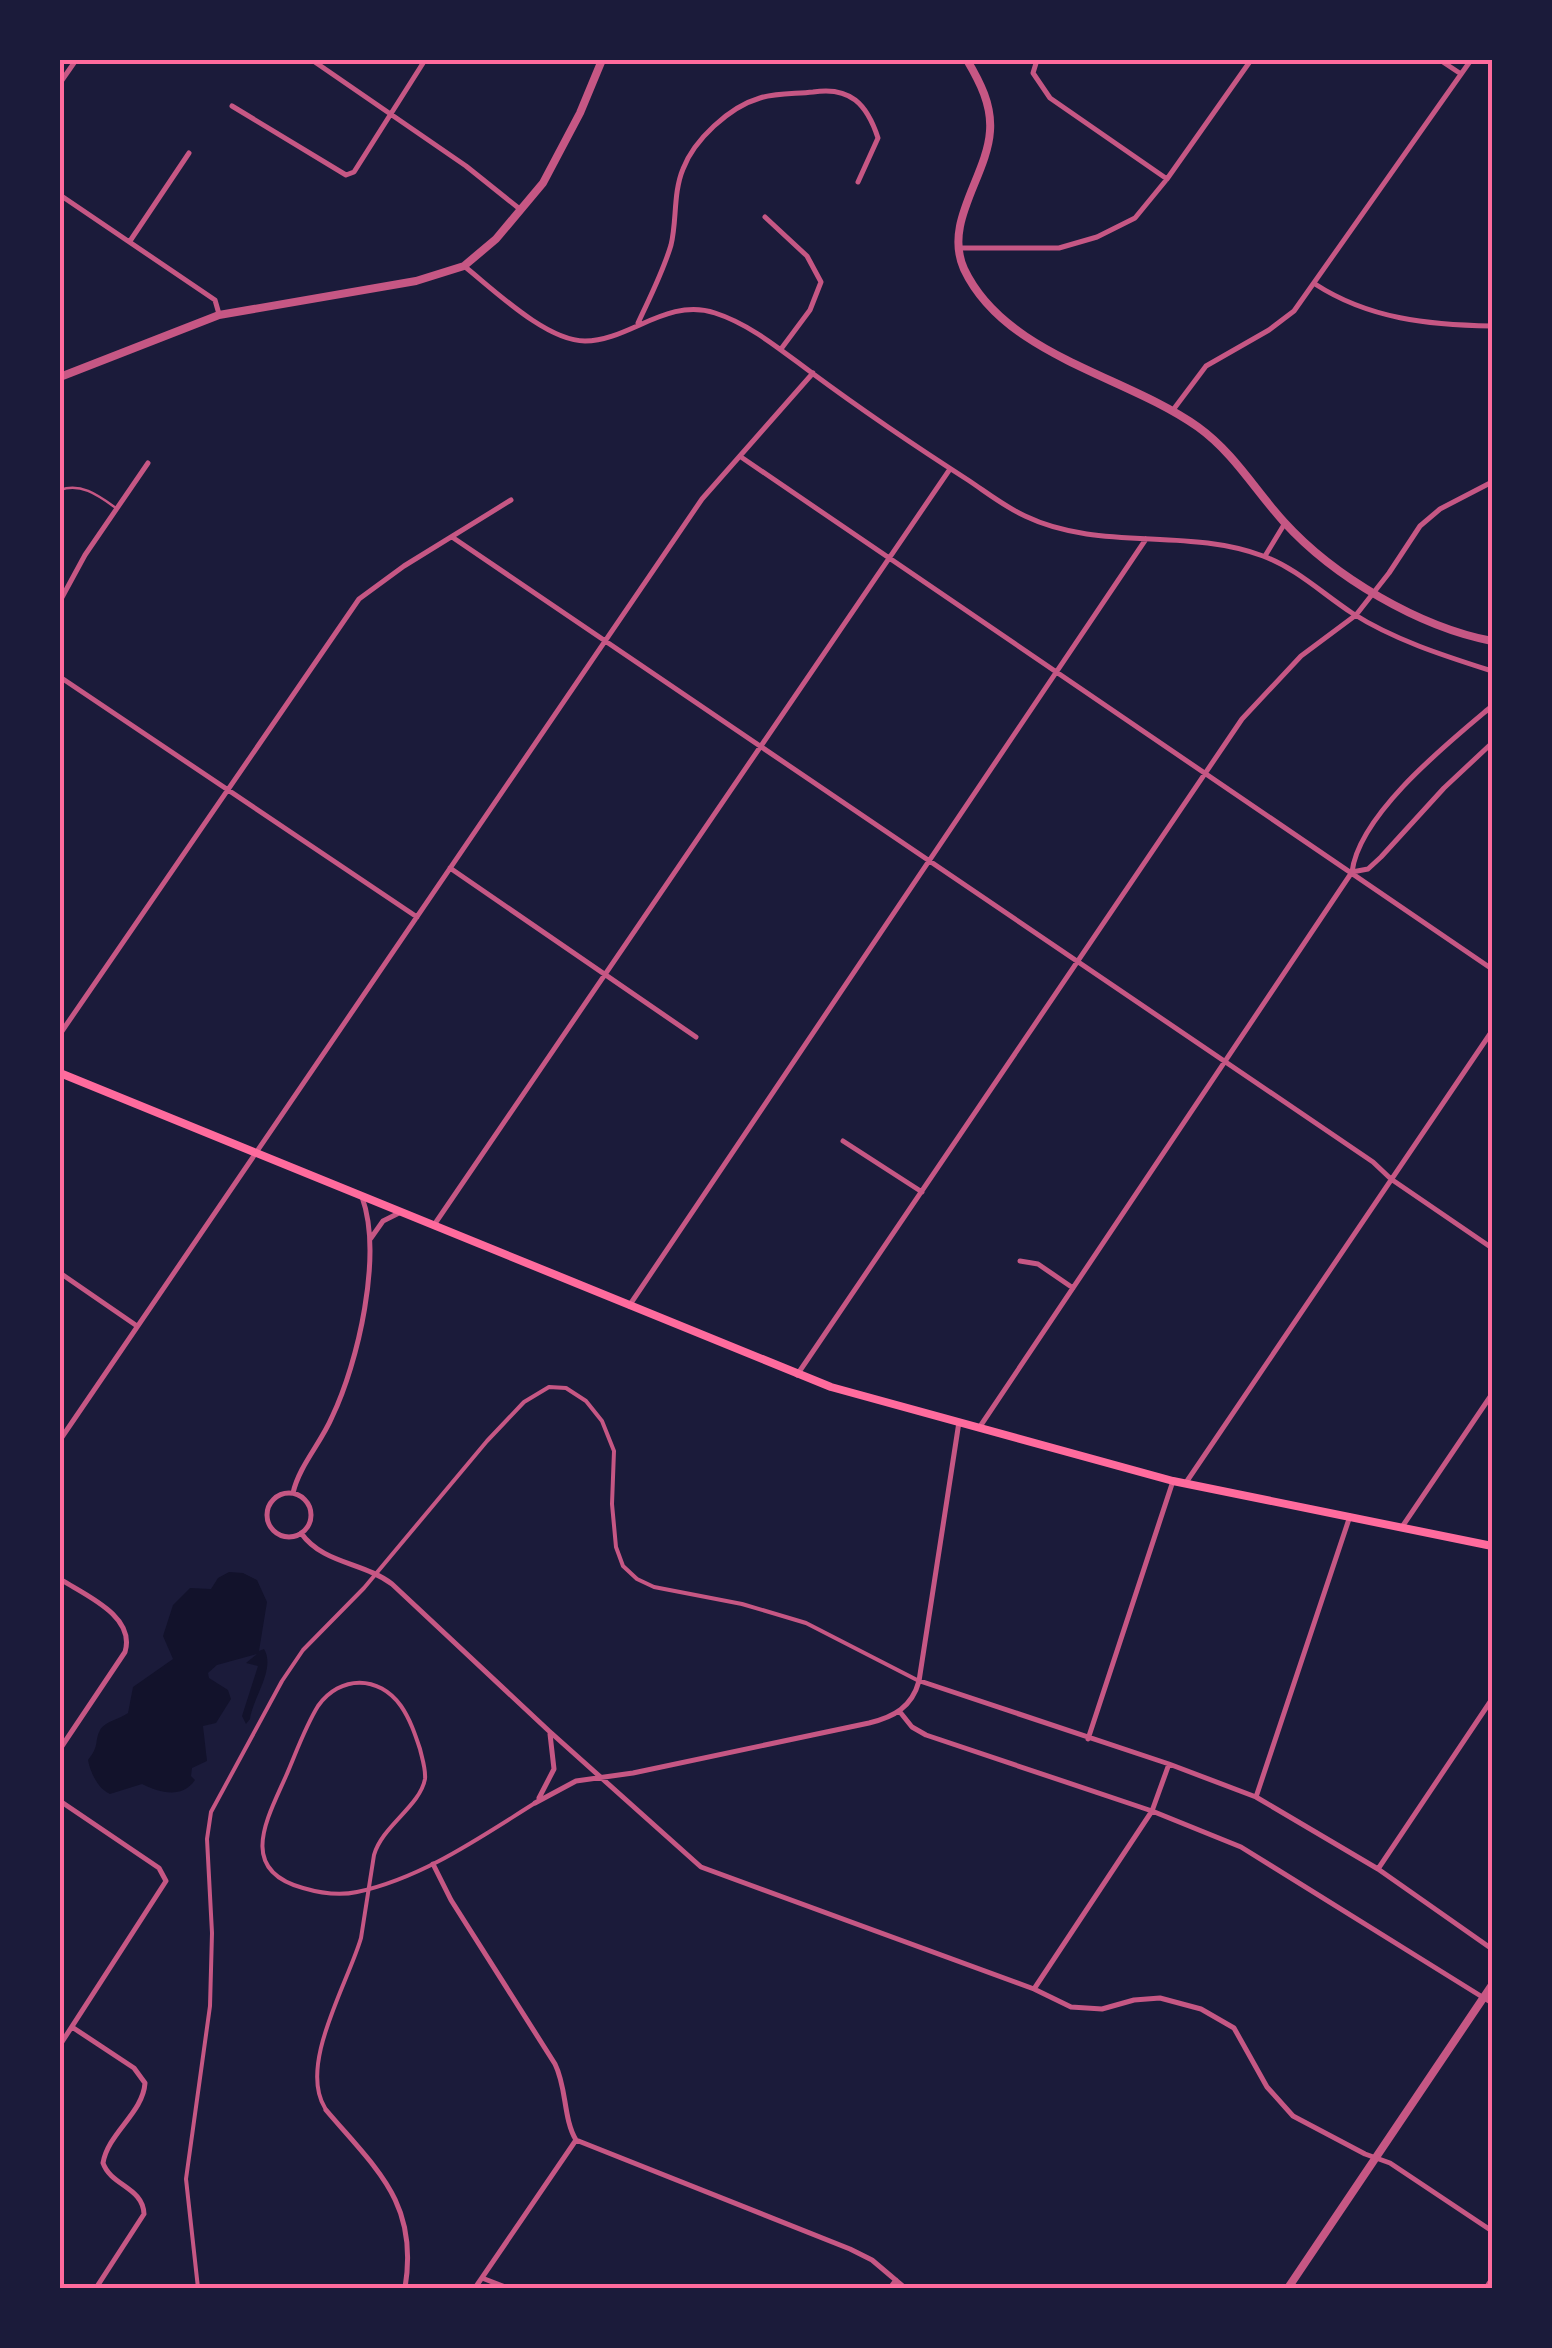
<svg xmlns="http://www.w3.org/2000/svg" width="1552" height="2348" font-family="Spectral,serif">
<rect width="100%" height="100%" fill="#1b1b3a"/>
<path fill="#12122b" d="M 229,1572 L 243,1573 L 257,1580 L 267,1602 L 259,1651 L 264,1649 C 276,1669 253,1697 250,1719 L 246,1724 L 242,1716 L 258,1666 L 246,1663 L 257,1654 L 217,1665 L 208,1673 L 209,1678 L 228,1690 L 231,1699 L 216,1723 L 203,1726 L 207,1761 L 192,1768 L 191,1776 L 195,1780 C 182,1799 160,1793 142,1784 L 110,1794 C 98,1789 90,1772 88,1760 C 100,1745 94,1742 100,1730 C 105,1721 120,1719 128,1713 L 133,1687 L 173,1659 L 163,1636 L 173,1605 L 190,1588 L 211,1589 L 218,1578 Z"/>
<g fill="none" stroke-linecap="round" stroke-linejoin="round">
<path stroke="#c65784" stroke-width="2.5" d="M 60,490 C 81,482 99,496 116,508"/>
<path stroke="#c65784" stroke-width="4" d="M 325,2108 C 298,2065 348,1983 361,1938 L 374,1855 C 382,1826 420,1806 425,1779 C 426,1769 422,1758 420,1749 C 415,1734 410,1719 401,1706 C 379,1675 340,1675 318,1706 C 305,1727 296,1753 286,1776 C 267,1819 237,1870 303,1888 C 320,1893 339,1896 357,1892 C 422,1878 479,1838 535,1803
M 198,2288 L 186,2179 L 210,2006 L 212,1933 L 207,1839 L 211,1812 L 282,1681 L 303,1650 L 364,1588 L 487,1441 L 524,1402 L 549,1387 L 566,1388 L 586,1401 L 602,1421 L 614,1451 L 612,1504 L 616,1547 L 623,1566 L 637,1579 L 654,1587 L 742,1604 L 806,1623 L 919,1681"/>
<path stroke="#c65784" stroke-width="5" d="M 312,60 L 466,166 L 521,210
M 1037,60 L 1033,73 L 1050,98 L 1167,179
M 1440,60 L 1461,74
M 60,83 L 76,60
M 232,106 L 346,175 L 354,172 L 425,60
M 60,195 L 215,300 L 219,314
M 765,217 L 807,256 L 821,282 L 810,310 L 781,349
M 130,241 L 189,153
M 959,248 L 1059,248 L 1097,237 L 1135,218 L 1167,179 L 1251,60
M 464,266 C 493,289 546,341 585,341 C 629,341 667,297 715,313 C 750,324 782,351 812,373 C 862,410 915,446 968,480 C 986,492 1005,507 1025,516 C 1100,552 1186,527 1263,556 C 1296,568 1323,594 1352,613 C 1394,640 1445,656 1492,671
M 1315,284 C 1369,319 1429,325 1492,326
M 638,323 C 650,297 663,272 671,245 C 677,221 673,193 683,169 C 694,140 729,107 760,98 C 776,93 796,94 813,92 C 850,86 867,104 878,138 L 858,182
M 1173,410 L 1206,366 L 1269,330 L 1294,311 L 1471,60
M 741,457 L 1492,969
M 452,537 L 1373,1162 L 1391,1179 L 1492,1248
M 1265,556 L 1285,523
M 60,601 L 85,555 L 148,463
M 60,677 L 417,917
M 450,868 L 696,1037
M 1352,872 L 1368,869 L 1381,857 L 1444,788 L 1492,743
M 60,1034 L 359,599 L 404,566 L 511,500
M 843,1141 L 922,1192
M 434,1225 L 950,469
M 371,1238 L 383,1221 L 399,1213
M 1020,1261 L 1038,1264 L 1073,1288
M 60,1273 L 137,1326
M 629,1306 L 1146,539
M 797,1375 L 1242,719 L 1301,656 L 1356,615 L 1389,573 L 1420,526 L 1440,509 L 1492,482
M 979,1428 L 1352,872 C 1359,814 1448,743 1492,706
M 60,1440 L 702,499 L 813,373
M 1185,1484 L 1492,1031
M 293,1493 C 299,1466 321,1443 332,1417 C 358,1363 383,1255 362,1197
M267 1515a22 22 0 1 1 44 0a22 22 0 1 1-44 0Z
M 1402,1527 L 1492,1394
M 301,1533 C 323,1564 363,1562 392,1584 L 549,1731 L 701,1867 L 1034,1989 L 1071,2007 L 1102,2009 L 1134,2000 L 1160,1998 L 1201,2009 L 1234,2028 L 1267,2087 L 1293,2116 L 1365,2154 L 1390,2163 L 1492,2231
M 60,1579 C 85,1595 136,1616 125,1652 L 60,1749
M 920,1681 L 1169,1764 L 1256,1797 L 1378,1869 L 1492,1949
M 900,1712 L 912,1727 L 926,1735 L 1152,1811 L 1241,1847 L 1492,2003
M 1088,1739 L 1173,1481
M 1256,1797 L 1350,1516
M 539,1798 L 554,1769 L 550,1734
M 60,1801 L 159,1868 L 166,1881 L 60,2045
M 535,1803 L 576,1781 L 633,1773 L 869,1723 C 894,1717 912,1707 919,1681 L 959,1422
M 433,1864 L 451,1900 L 555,2064 C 567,2088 563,2118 576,2140
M 1378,1869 L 1492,1699
M 1034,1989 L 1152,1811 L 1169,1764
M 72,2027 L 134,2068 L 145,2083 C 143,2113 108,2133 103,2163 C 111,2186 143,2187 144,2214 L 96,2288
M 326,2110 C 377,2170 419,2203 405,2288
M 576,2140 L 850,2249 L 872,2260 L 905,2288
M 482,2278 L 508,2288
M 475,2288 L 576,2140
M 890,2288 L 896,2280
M 1486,2288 L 1492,2279"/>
<path stroke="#c65784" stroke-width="8" d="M 967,60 C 980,82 992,105 990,131 C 987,177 943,222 964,269 C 1005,356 1125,375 1198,427 C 1234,453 1255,490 1284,522 C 1334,577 1419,627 1492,641
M 60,377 L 219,315 L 416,281 L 464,266 L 496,239 L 543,183 L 580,113 L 602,60
M 1288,2288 L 1492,1985"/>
<path stroke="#ff6b9d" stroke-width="8" d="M 60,1073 L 831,1387 L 1173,1481 L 1492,1546"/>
</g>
<rect width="1552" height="2348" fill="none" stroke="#1b1b3a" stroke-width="125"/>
<rect x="62" y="62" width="1428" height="2224" fill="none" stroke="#ff6b9d" stroke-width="4"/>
</svg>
